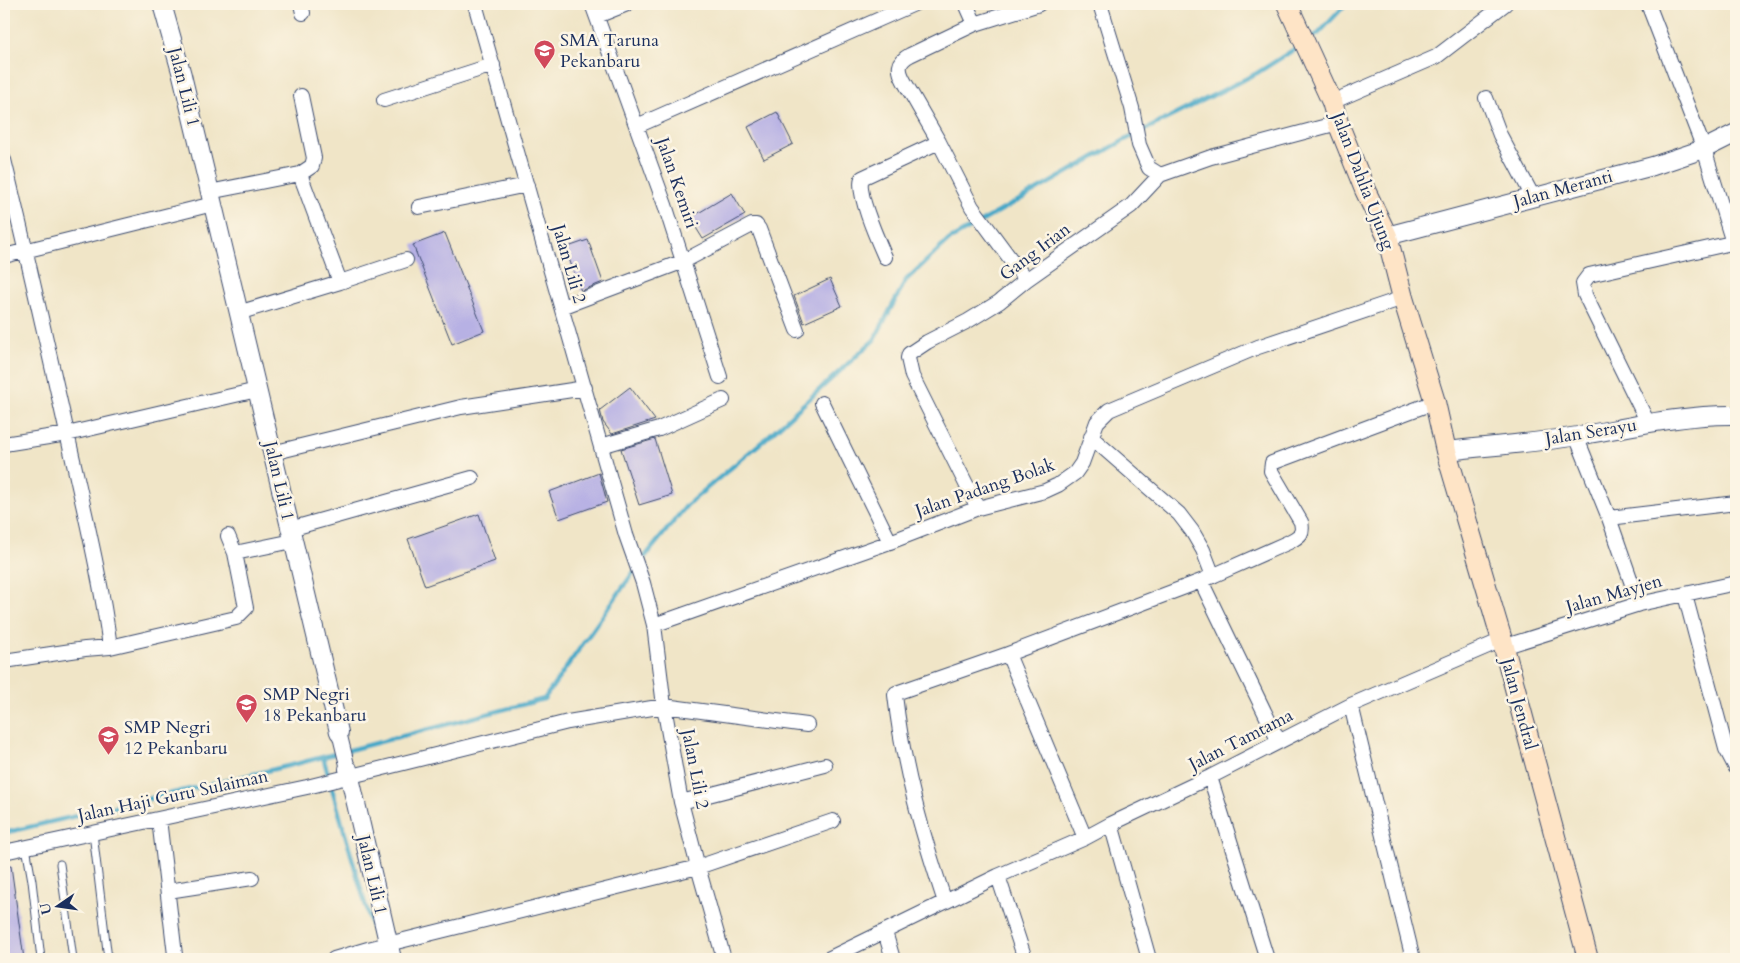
<svg xmlns="http://www.w3.org/2000/svg" width="1740" height="963" font-family="Cardo,serif">
<rect width="100%" height="100%" fill="#fcf5e5"/>
<filter id="ink" filterUnits="userSpaceOnUse"><feTurbulence type="fractalNoise" baseFrequency=".02" numOctaves="2"/><feDisplacementMap in="SourceGraphic" scale="10" xChannelSelector="R" yChannelSelector="G"/><feConvolveMatrix kernelMatrix="1 2 1 2 8 2 1 2 1" color-interpolation-filters="sRGB"/></filter>
<filter id="wash" filterUnits="userSpaceOnUse"><feTurbulence type="fractalNoise" baseFrequency=".0096" numOctaves="4" result="noise"/><feDisplacementMap in="SourceGraphic" scale="20" xChannelSelector="R" yChannelSelector="G"/><feGaussianBlur stdDeviation="1.12" result="paint"/><feColorMatrix in="noise" values="0 0 0 0 0 0 0 0 0 0 0 0 0 0 0 0 0 1.4 0 .05"/><feComposite in="paint" operator="in"/></filter>
<g filter="url(#wash)">
<rect width="100%" height="100%" fill="#f0e5c7"/>
<g fill="none" stroke-linecap="round" stroke-linejoin="round">
<path stroke="#49a9c8" stroke-width="4.5" d="M 1310,39 L 1319,33 L 1346,4
M 639,564 L 687,505 L 763,441 L 874,340 L 906,280 L 949,240 L 1123,141 L 1257,73 L 1301,45
M 323,757 L 381,959
M 4,833 L 296,764 L 544,699 L 635,570"/>
</g>
<g id="blocks">
<path fill="#b7b1e4" d="M 777,112 L 793,144 L 764,159 L 748,127 Z
M 732,193 L 745,215 L 703,239 L 690,218 Z
M 445,233 L 484,331 L 452,344 L 413,245 Z
M 588,240 L 603,282 L 581,291 L 565,248 Z
M 830,279 L 842,306 L 804,323 L 794,296 Z
M 630,387 L 655,420 L 612,434 L 603,422 L 600,410 Z
M 655,439 L 672,495 L 639,505 L 621,449 Z
M 599,473 L 607,502 L 559,519 L 549,492 Z
M 479,514 L 495,561 L 425,586 L 408,539 Z
M 11,866 L 24,959 L 4,959 L 4,867 Z"/>
</g>
</g>
<g filter="url(#ink)">
<use href="#blocks" fill-opacity="0" stroke="#3b4a6e" stroke-width="1"/>
<g fill="none" stroke-linecap="round" stroke-linejoin="round">
<defs>
<path id="service" d="M 93,833 L 108,959
M 26,847 L 32,881 L 41,959
M 60,864 L 73,959"/>
<path id="minor" d="M 301,4 L 303,13
M 475,4 L 626,535 L 643,583 L 654,625 L 664,706 L 681,802 L 698,867 L 724,959
M 592,4 L 665,205 L 720,377
M 966,4 L 975,24
M 1100,4 L 1132,108 L 1139,145 L 1149,168 L 1160,175
M 1648,4 L 1704,149 L 1733,243
M 597,16 L 627,4
M 1486,98 L 1500,135 L 1533,197
M 384,100 L 493,65
M 1332,102 L 1436,57 L 1505,4
M 637,126 L 914,4
M 4,160 C 27,254 48,348 69,442 C 84,510 101,578 110,647 L 85,649 L 4,661
M 209,192 L 300,174 L 312,166 L 314,158 L 301,96
M 419,207 L 527,185
M 4,256 L 213,204
M 885,257 C 878,241 856,192 862,178 L 939,142
M 1026,280 L 972,207 L 939,142 L 904,81 C 898,70 897,62 910,55 L 975,24 L 1039,4
M 340,282 L 406,260
M 562,307 L 684,261 L 752,225 L 756,225 L 759,229 L 797,330
M 238,313 L 340,282 L 300,174
M 822,403 L 890,542
M 1648,423 L 1585,295 L 1583,283 L 1589,275 L 1736,242
M 1576,436 L 1609,518 L 1639,604
M 1091,437 L 1179,514 L 1192,531 L 1203,550 L 1213,576
M 4,444 L 67,434 L 257,390
M 601,446 L 659,429 L 723,400
M 272,453 L 461,407 L 585,388
M 978,508 L 912,376 L 908,358 L 909,354 L 927,342 L 968,321 L 999,302 L 1026,280 L 1131,206 L 1160,175 L 1211,157 L 1338,123
M 1609,518 L 1736,503
M 290,529 L 472,478
M 235,553 L 293,541
M 1201,581 L 1279,742
M 1685,595 L 1726,749 L 1736,768
M 654,625 L 890,542 L 978,508 L 1045,491 L 1058,485 L 1075,473 L 1082,463 L 1097,422 L 1109,410 L 1258,347 L 1403,298
M 110,647 L 236,618 L 246,608 L 235,553 L 228,536
M 1503,647 L 1639,604 L 1736,583
M 1008,654 L 1085,838
M 1351,705 L 1413,959
M 339,732 L 348,769
M 1210,777 L 1267,959
M 681,802 L 825,765
M 159,819 L 175,955
M 1111,824 L 1149,959
M 4,852 L 307,787 L 568,722 L 664,706 L 807,725
M 998,876 L 1025,959
M 168,891 L 252,878
M 945,902 C 922,833 903,767 895,695 L 896,693 L 1008,654 L 1201,581 L 1289,542 C 1299,536 1304,535 1301,522 L 1271,471 L 1272,463 L 1435,402
M 885,932 L 893,959
M 334,959 L 368,949 L 698,867 L 833,821
M 828,959 L 998,876 L 1085,838 L 1111,824 L 1210,777 L 1351,705 L 1502,640"/>
<path id="tertiary" d="M 162,4 L 182,75 L 339,732
M 1387,236 L 1653,166 L 1704,149 L 1736,133
M 1446,451 C 1490,446 1535,443 1578,436 C 1630,427 1684,414 1736,415
M 348,769 L 392,959"/>
<path id="secondary" d="M 1287,4 L 1332,102 L 1338,123 L 1365,190 L 1387,236 L 1403,298 L 1435,402 L 1446,451 L 1502,640 L 1588,959"/>
</defs>
<use href="#service" stroke="#3b4a6e" stroke-width="9"/>
<use href="#minor" stroke="#3b4a6e" stroke-width="16"/>
<use href="#tertiary" stroke="#3b4a6e" stroke-width="20"/>
<use href="#secondary" stroke="#3b4a6e" stroke-width="22"/>
<use href="#service" stroke="#fff" stroke-width="7"/>
<use href="#minor" stroke="#fff" stroke-width="14"/>
<use href="#tertiary" stroke="#fff" stroke-width="18"/>
<use href="#secondary" stroke="#fee4c6" stroke-width="20"/>
</g>
</g>
<defs>
<symbol id="school-pin" viewBox="-11 -11 22 30"><path d="M0 17L-7.5 6A9.5 9.5 0 1 1 7.5 6Z" fill="#d1495b" stroke="#fcf5e5"/><path d="M0-5L7-2L0 1L-7-2ZM-4 1L0 2.5L4 1V4Q0 6-4 4Z" fill="#fff"/></symbol>
</defs>
<g fill-rule="evenodd">
<use href="#school-pin" x="532" y="38" width="25" height="34"/>
<use href="#school-pin" x="234" y="692" width="25" height="34"/>
<use href="#school-pin" x="96" y="724" width="25" height="34"/>
</g>
<g text-anchor="middle" dominant-baseline="central" stroke-width="5" stroke-linejoin="round" paint-order="stroke">
<g font-size="18" fill="#1b2f5e" stroke="#fcf5e5" text-anchor="start">
<text x="560" y="40">SMA Taruna<tspan x="560" dy="21">Pekanbaru</tspan></text>
<text x="263" y="694">SMP Negri<tspan x="263" dy="21">18 Pekanbaru</tspan></text>
<text x="124" y="727">SMP Negri<tspan x="124" dy="21">12 Pekanbaru</tspan></text>
</g>
<g font-size="18" fill="#1b2f5e" stroke="#fcf5e5">
<text transform="translate(184 87) rotate(76)">Jalan Lili 1</text>
<text transform="translate(1363 181) rotate(69)">Jalan Dahlia Ujung</text>
<text transform="translate(677 183) rotate(71)">Jalan Kemiri</text>
<text transform="translate(1563 189) rotate(-15)">Jalan Meranti</text>
<text transform="translate(1035 252) rotate(-37)">Gang Irian</text>
<text transform="translate(569 264) rotate(74)">Jalan Lili 2</text>
<text transform="translate(1591 432) rotate(-9)">Jalan Serayu</text>
<text transform="translate(279 481) rotate(77)">Jalan Lili 1</text>
<text transform="translate(985 488) rotate(-19)">Jalan Padang Bolak</text>
<text transform="translate(1614 594) rotate(-16)">Jalan Mayjen</text>
<text transform="translate(1519 704) rotate(75)">Jalan Jendral</text>
<text transform="translate(1241 740) rotate(-27)">Jalan Tamtama</text>
<text transform="translate(695 769) rotate(79)">Jalan Lili 2</text>
<text transform="translate(173 796) rotate(-12)">Jalan Haji Guru Sulaiman</text>
<text transform="translate(372 875) rotate(77)">Jalan Lili 1</text>
</g>
</g>
<rect width="1740" height="963" fill="none" stroke="#fcf5e5" stroke-width="20"/>
<g transform="translate(58 906) rotate(257)" stroke="#fcf5e5" stroke-width="4" paint-order="stroke">
<path d="M0-4L9 19L0 12L-9 19Z" fill="#1b2f5e"/>
<text y="-8" font-size="14" font-weight="bold" text-anchor="middle" fill="#1b2f5e">U</text>
</g>
</svg>
